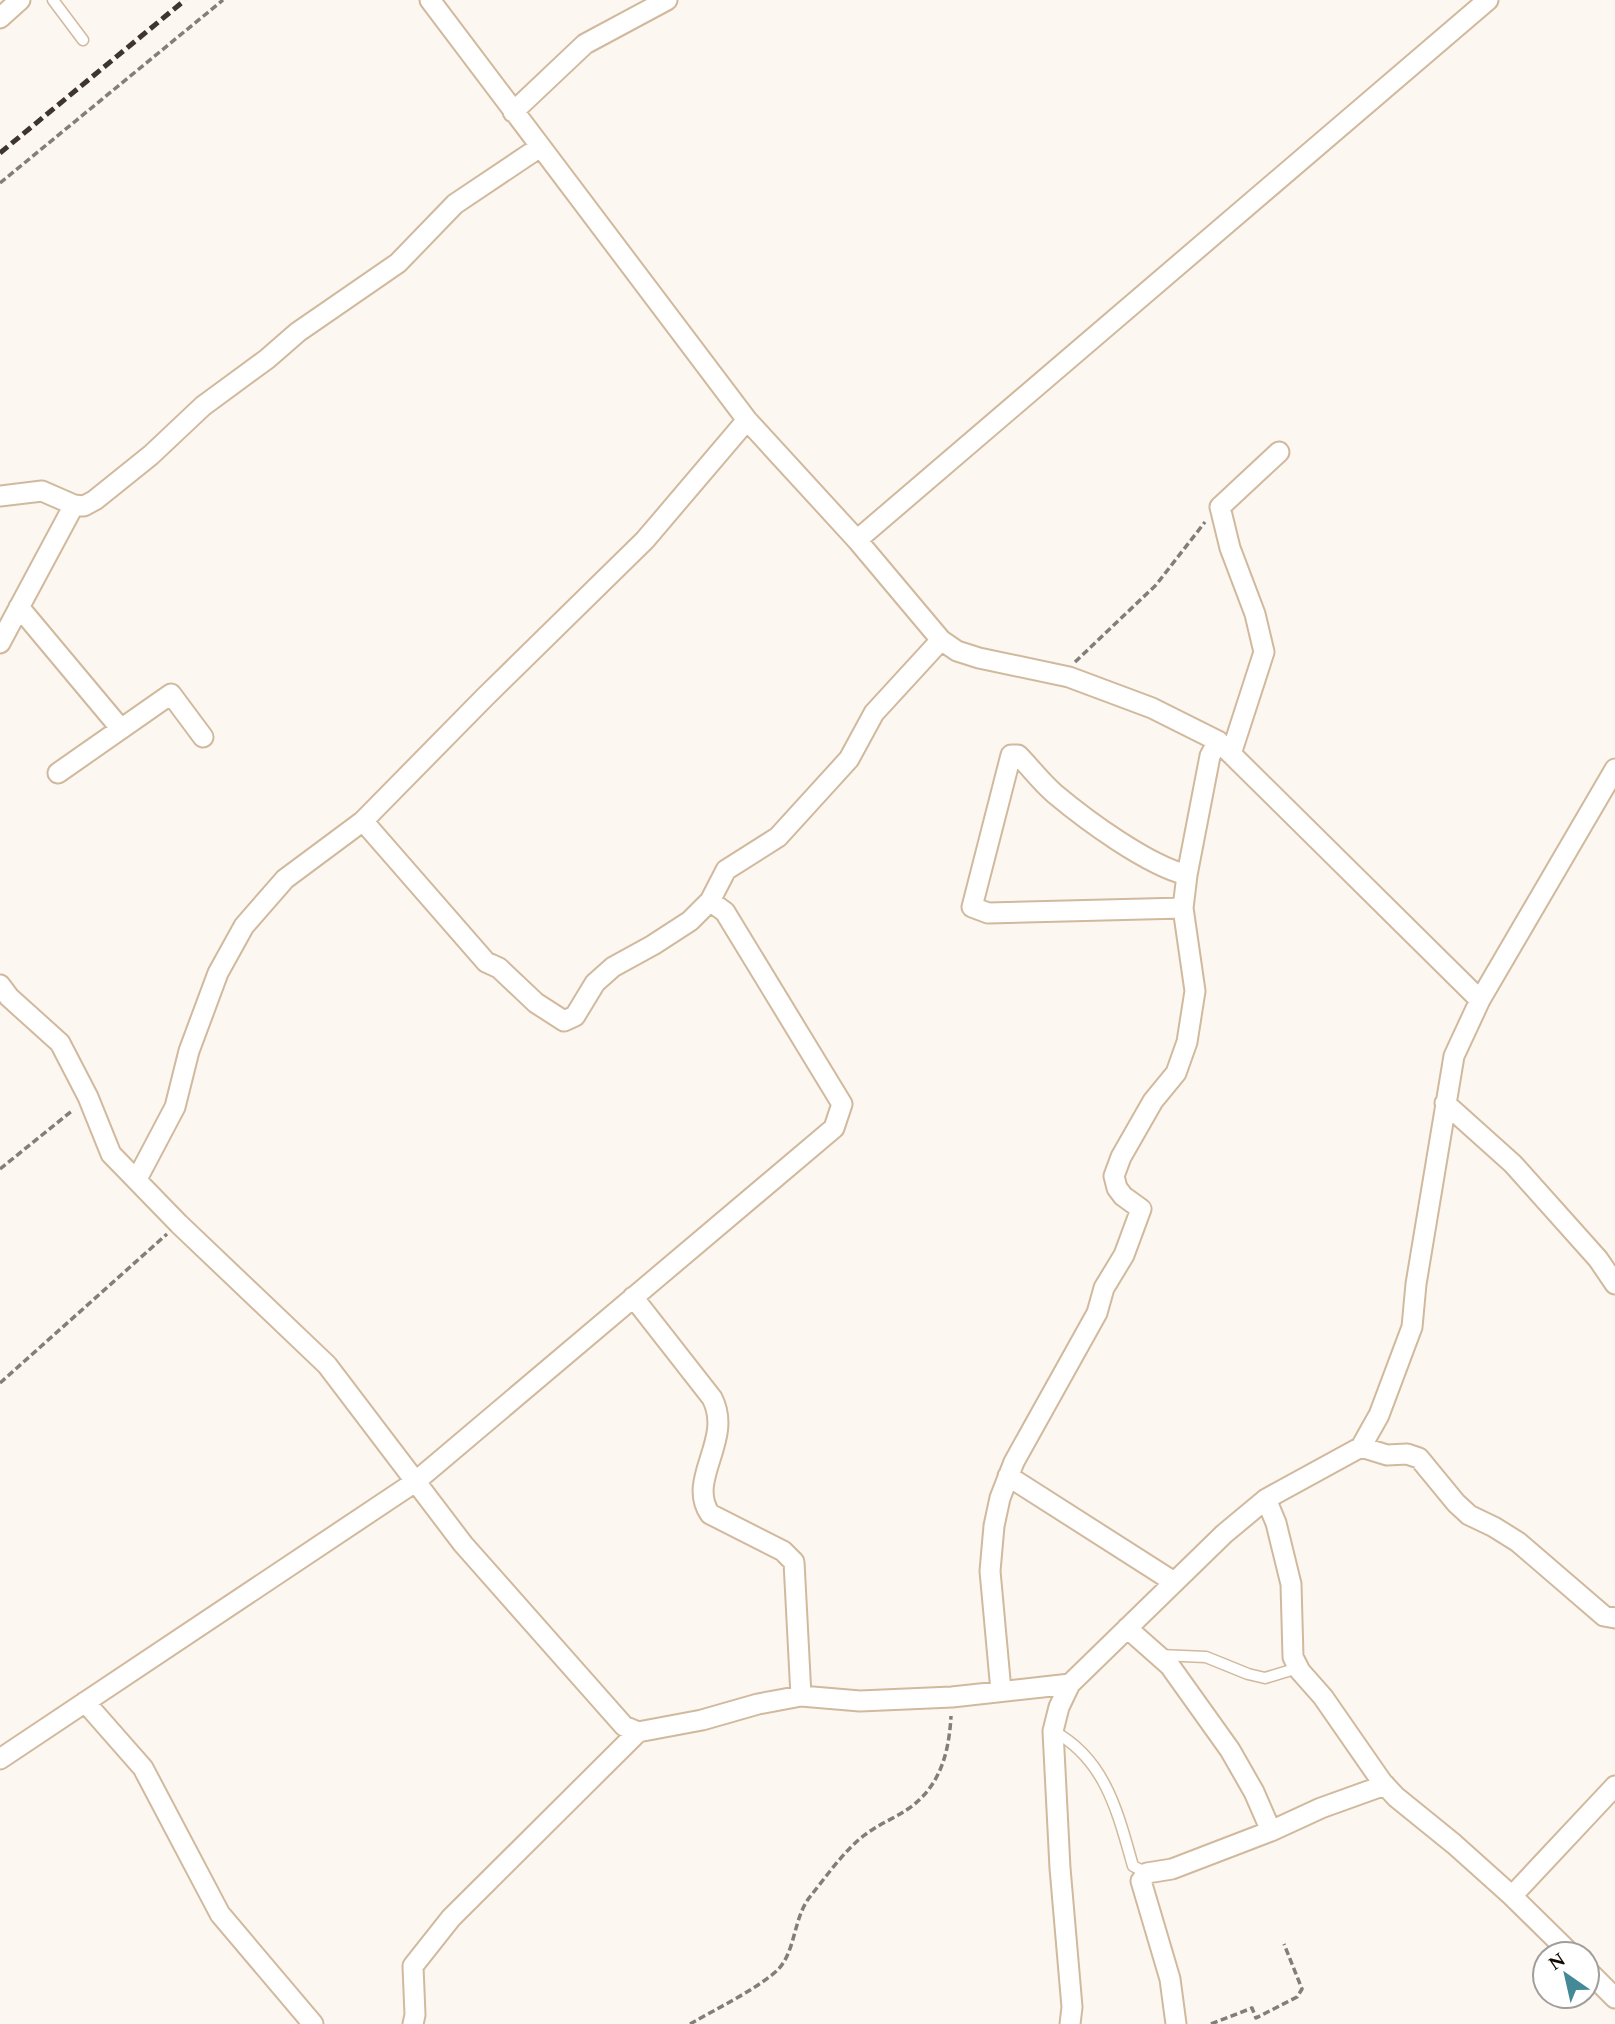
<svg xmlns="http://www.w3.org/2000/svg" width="1615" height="2024" font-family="Spectral,serif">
<rect width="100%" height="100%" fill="#fcf7f1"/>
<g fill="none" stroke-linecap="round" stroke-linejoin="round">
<defs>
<path id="lane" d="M 53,0 L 83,40
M 1160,1655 L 1206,1657 L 1248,1674 L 1265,1678 L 1298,1668
M 1053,1731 C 1106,1759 1118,1814 1133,1866 L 1147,1873"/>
<path id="street" d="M 430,0 L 747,420 L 857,540 L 941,640 L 957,651 L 979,658 L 1069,677 L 1152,708 L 1218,741 L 1480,1000
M 0,18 L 20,0
M 513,112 L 585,44 L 667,0
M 0,496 L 42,491 L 74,505 L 84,506 L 95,500 L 151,455 L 203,406 L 267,359 L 298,332 L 398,263 L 455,204 L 540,147
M 857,540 L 1488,0
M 19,607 L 121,729
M 0,643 L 74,505
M 1231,754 L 1264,652 L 1255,614 L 1230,548 L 1220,507 L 1279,452
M 58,773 L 171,694 L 203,737
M 363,821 L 486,962 L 499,968 L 536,1003 L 564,1021 L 575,1016 L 595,983 L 613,967 L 653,945 L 690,921 L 710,901
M 1183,908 L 988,913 L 972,907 L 1011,755 L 1018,755 C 1030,767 1041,782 1055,794 C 1086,820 1147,865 1187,875
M 0,985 L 9,997 L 60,1043 L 88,1097 L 111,1154 L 179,1224 L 327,1365 L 463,1544 L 624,1726 L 638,1732 L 702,1720 L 758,1704 L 801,1696 L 860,1701 L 952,1697 L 1070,1684
M 1445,1103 L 1513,1164 L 1598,1259 L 1615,1284
M 137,1179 L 175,1107 L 189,1051 L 218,973 L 244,926 L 285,879 L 363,821 L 485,697 L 645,540 L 747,420
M 633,1297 L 712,1398 C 734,1440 686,1479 710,1514 L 783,1551 L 794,1562 L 801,1696
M 1361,1447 L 1387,1455 L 1407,1454 L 1419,1458 L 1456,1503 L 1469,1515 L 1494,1527 L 1518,1542 L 1604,1616 L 1615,1618
M 1008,1476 L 1174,1582
M 1266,1499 L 1276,1523 L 1291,1584 L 1293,1657 L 1300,1671 L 1323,1697 L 1382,1782 L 1396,1797 L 1454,1844 L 1512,1896 L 1571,1954
M 1127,1628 L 1170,1666 L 1230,1750 L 1254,1792 L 1271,1831 L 1172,1869 L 1147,1873 L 1141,1881 L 1170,1979 L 1176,2024
M 1001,1691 L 990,1571 L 994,1526 L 1000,1498 L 1014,1462 L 1097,1313 L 1104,1288 L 1124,1255 L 1141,1209 L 1123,1196 L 1117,1188 L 1114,1176 L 1121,1157 L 1153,1101 L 1176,1073 L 1187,1042 L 1195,991 L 1183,908 L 1187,875 L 1210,756 L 1218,741
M 85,1702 L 143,1768 L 220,1914 L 313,2024
M 0,1759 L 415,1482 L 834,1128 L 842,1104 L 725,912 L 710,901 L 726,870 L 778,837 L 849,759 L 874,713 L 941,640
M 1271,1831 L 1321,1808 L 1385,1785
M 1512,1896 L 1615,1786
M 1587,1970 L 1615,1998
M 413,2024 L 415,2015 L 413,1966 L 451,1918 L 638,1732
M 1070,2024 L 1072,2007 L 1060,1868 L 1053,1731 L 1059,1707 L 1070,1684 L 1224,1534 L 1266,1499 L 1361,1447 L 1379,1415 L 1412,1327 L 1416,1284 L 1454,1056 L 1480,1000 L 1615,769"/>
</defs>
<use href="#lane" stroke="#d1b99d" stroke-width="13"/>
<use href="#street" stroke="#d1b99d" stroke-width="23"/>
<path stroke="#857e77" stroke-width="3.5" stroke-dasharray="7 3.5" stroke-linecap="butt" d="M 0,183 L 223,0
M 1075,662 L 1156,585 L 1205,522
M 0,1169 L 73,1110
M 0,1383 L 167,1234
M 690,2024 C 716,2009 751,1992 773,1974 C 796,1957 792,1921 809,1898 C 825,1878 846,1848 866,1834 C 879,1824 895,1818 908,1809 C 940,1787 949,1753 951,1716
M 1211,2024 L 1252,2008 L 1256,2018 L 1297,1997 L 1302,1989 L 1284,1944"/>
<use href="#lane" stroke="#fff" stroke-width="10"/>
<use href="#street" stroke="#fff" stroke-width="19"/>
<path stroke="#3d352e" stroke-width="5" stroke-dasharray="10 5" stroke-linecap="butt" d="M 0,153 L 185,0"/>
</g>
<g transform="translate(1566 1975) rotate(326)"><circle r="33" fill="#ffffff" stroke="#a19d9a" stroke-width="2"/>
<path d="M0-5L12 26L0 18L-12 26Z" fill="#448996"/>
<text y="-10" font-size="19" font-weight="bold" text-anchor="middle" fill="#130b03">N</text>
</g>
</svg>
